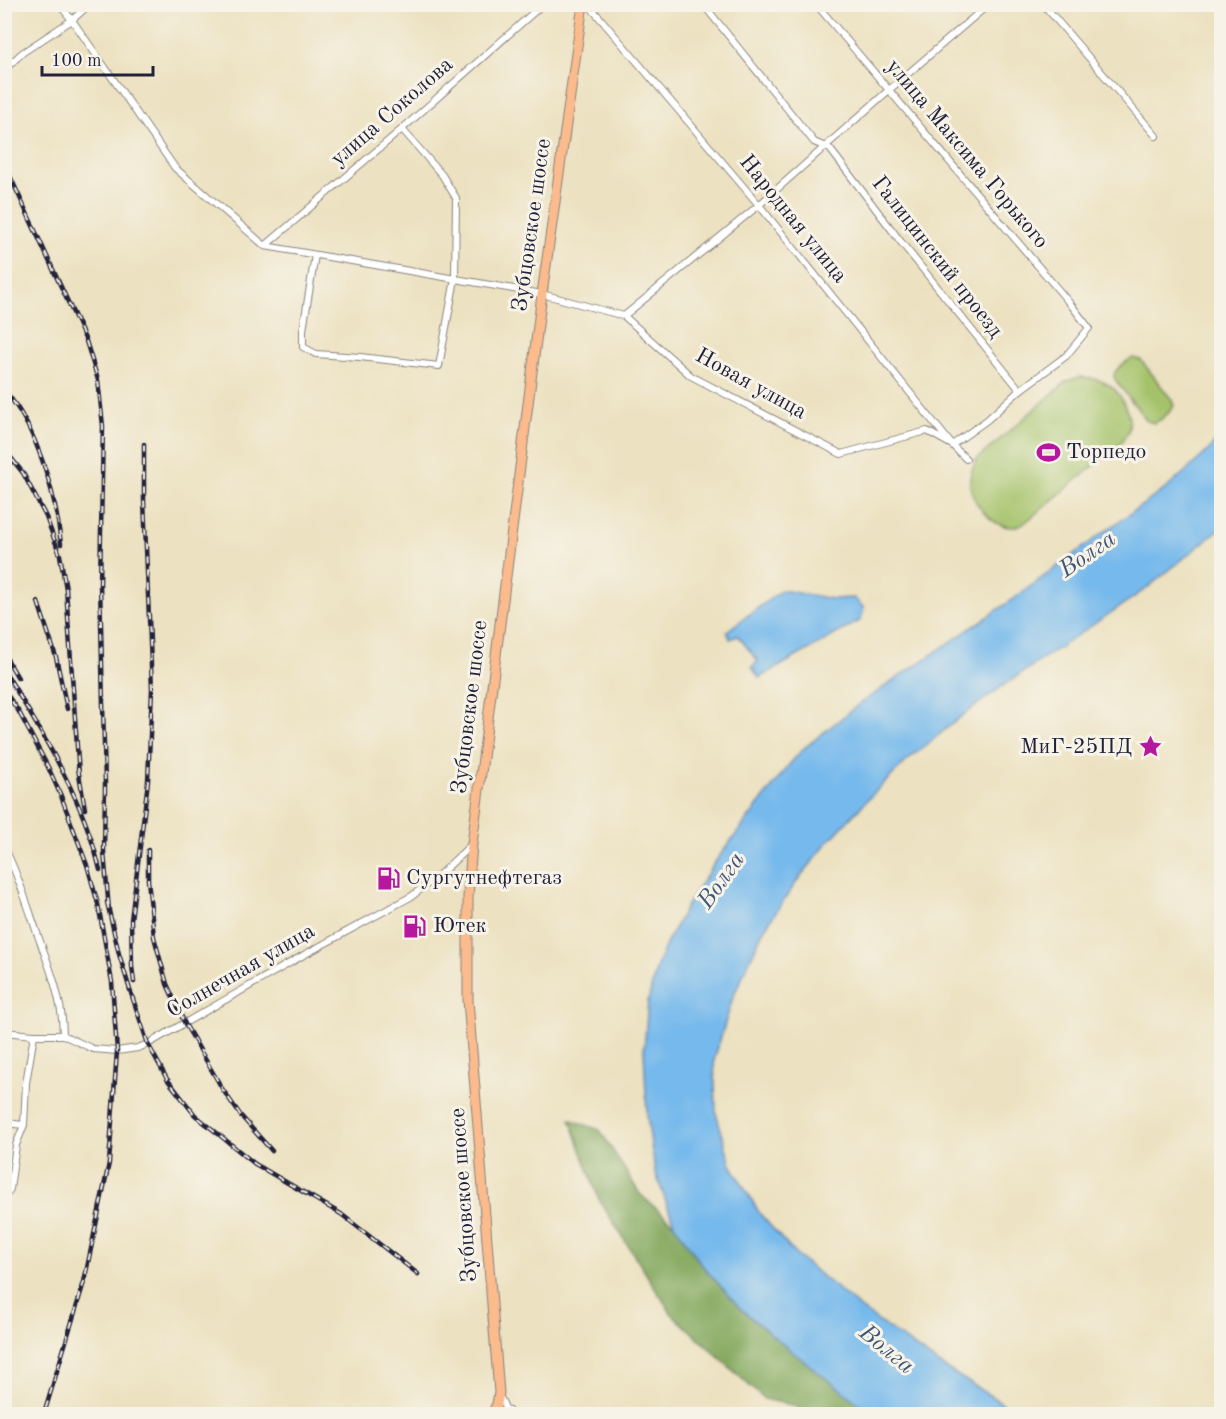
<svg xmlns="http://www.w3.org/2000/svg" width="1226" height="1419" font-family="'Old Standard TT',serif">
<rect width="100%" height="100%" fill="#f7f3e8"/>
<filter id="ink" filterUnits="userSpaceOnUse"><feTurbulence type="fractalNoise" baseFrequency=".0167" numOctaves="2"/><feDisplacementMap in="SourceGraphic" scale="12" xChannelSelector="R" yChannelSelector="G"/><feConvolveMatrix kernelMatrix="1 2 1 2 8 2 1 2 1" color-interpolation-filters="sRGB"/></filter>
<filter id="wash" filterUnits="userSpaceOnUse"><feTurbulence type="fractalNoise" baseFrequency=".008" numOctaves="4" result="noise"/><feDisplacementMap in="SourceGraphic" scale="24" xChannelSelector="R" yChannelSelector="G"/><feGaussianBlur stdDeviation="1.35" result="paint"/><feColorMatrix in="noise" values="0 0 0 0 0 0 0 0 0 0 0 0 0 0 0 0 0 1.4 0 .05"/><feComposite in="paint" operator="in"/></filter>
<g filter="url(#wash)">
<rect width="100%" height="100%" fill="#ece1c0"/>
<path fill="#a4c269" stroke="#637252" stroke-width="1.5" d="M 1133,358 L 1141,360 L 1172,400 L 1174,406 C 1169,413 1162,420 1154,423 L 1147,421 L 1116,381 C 1114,378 1113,376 1115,372 C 1118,367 1128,360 1133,358 Z
M 1079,377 C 1102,378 1119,386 1126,409 C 1129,416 1131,424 1128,432 C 1126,436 1122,440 1120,444 L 1027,521 C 1023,524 1019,526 1014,527 C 993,529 970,502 970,483 C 969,474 973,468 976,460 L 1067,381 Z"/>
<path fill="#83a85d" stroke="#52654c" stroke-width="1.5" d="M 570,1119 L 600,1130 L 640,1194 L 674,1224 L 701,1264 L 740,1308 L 790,1350 L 872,1414 L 797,1414 L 796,1406 L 764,1399 L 671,1313 L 599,1200 Z"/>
<path fill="#76b9ec" stroke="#4c6e94" stroke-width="1.5" d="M 1221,435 L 1221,528 L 1146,589 L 1007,683 L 962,716 L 909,759 L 871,796 L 827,843 L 795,884 L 763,931 L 733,997 L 714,1060 L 716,1113 L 731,1165 L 760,1214 L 795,1254 L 864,1311 L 939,1364 L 1020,1414 L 872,1414 L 790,1350 L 740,1308 L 701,1264 L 674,1224 L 655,1171 L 647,1116 L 644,1050 L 648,1001 L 657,966 L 668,940 L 686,907 L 715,862 L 789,765 L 803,749 L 859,704 L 1012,600 L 1108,529 L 1168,487 L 1208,451 Z
M 782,590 L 832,599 L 854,598 L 864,608 L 861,620 L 759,678 L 752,667 L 758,661 L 738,636 L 730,639 L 727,631 Z"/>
</g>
<g filter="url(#ink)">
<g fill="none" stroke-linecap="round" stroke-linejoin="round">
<defs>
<path id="street" d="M 59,4 L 72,20 L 175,168 L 265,246
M 588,4 L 759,205 L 952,445 L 966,459
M 703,4 L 814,142 L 830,149 L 901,242 L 1020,390
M 1043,4 L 1156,136
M 4,70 L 22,53 L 72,20 L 90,4
M 265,246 L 542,294 L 624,316 L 691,376 L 841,454 L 927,431 L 952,445 L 987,420 L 1020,390 L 1066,356 L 1089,328 L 1072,306 L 816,4
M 265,246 L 402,129 L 543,4
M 315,255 L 303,330 L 303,347 L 316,354 L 360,357 L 439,366 L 455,279 L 456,198 L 442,175 L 402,129
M 624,316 L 759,205 L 889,90 L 989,4
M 4,847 C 18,874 27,904 37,933 C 49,966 63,1000 63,1035
M 4,1032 L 34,1035 L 63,1035 L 93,1049 L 117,1051 L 138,1048 L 148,1044 L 302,956 L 412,896 L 438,876 L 472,844
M 4,1123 L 24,1125
M 4,1198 L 10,1189 L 16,1145 L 24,1125 L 26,1083 L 34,1035
M 499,1395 L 505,1408 L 512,1414"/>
<path id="primary" d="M 492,1414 L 497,1404 L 499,1393 L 468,1000 L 468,897 L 472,844 L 542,294 L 583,4"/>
</defs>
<use href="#street" stroke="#87827e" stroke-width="8"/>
<use href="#primary" stroke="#87827e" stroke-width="11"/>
<use href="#street" stroke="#fff" stroke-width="6"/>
<use href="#primary" stroke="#fbbb8c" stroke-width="9"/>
<defs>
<path id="rail" d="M 4,163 L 86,341 L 98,380 L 103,426 L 100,584 L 105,784 L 104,852 L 109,910
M 4,390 C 37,427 56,495 61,544
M 4,449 L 23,473 L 46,517 L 60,555 L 66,589 L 79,775
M 38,602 L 56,657 L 67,709
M 4,654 L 18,678
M 4,670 C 42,733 83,797 100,870
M 4,690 L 19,712 L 48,767 L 61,796 L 87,865 L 98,904 L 112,982 L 117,1051 L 109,1163 L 84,1282 L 44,1414
M 78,768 L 85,809
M 148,850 L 148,880 L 154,937 L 167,984 L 185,1024 L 223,1090 L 241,1116 L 272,1151
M 107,902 L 119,954 L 130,990 L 148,1044 L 167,1079 L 195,1115 L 255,1164 L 341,1214 L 418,1274
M 134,982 L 132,966 L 131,920 L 148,781 L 152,689 L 144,500 L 144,444"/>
</defs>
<use href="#rail" stroke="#22223b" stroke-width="4.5"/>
<use href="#rail" stroke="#f7f3e8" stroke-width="2" stroke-dasharray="7" stroke-linecap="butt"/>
</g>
</g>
<defs>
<symbol id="stadium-bare" viewBox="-9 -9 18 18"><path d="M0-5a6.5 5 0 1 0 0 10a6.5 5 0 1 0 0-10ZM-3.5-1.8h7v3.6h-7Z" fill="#b5179e" stroke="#f7f3e8" stroke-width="2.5" paint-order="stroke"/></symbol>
<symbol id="sight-bare" viewBox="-9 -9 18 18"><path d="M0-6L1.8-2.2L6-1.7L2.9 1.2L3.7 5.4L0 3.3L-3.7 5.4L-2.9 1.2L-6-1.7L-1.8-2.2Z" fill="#b5179e" stroke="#f7f3e8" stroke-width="2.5" paint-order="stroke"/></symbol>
<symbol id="fuel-bare" viewBox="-9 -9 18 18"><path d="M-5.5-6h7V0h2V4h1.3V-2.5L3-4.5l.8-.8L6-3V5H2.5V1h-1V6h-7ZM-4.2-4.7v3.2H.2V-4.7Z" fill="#b5179e" stroke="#f7f3e8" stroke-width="2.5" paint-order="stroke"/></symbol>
</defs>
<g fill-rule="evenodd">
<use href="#stadium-bare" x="1032" y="436" width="33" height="33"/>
<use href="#sight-bare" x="1134" y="730" width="33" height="33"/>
<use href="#fuel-bare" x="372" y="862" width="33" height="33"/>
<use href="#fuel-bare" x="398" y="910" width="33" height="33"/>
</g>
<g text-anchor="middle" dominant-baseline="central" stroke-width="6" stroke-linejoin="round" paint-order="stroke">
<g font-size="22" fill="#22223b" stroke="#f7f3e8">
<text transform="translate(392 112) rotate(-41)">улица Соколова</text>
<text transform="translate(967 154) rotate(50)">улица Максима Горького</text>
<text transform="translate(793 219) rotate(51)">Народная улица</text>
<text transform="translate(532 225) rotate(-82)">Зубцовское шоссе</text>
<text transform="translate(937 257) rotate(52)">Галицинский проезд</text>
<text transform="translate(751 384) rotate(29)">Новая улица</text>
<text transform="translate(470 707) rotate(-83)">Зубцовское шоссе</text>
<text transform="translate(241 971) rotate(-30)">Солнечная улица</text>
<text transform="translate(464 1195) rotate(-94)">Зубцовское шоссе</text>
</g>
<g font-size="22" fill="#22223b" stroke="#f7f3e8" text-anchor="start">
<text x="1066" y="452">Торпедо</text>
<text x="1132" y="747" text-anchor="end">МиГ-25ПД</text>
<text x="406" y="878">Сургутнефтегаз</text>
<text x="433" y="926">Ютек</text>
</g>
<g font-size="24" font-style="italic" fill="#3f5779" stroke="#f7f3e8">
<text transform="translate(1088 555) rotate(-35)">Волга</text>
<text transform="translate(722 881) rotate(-55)">Волга</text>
<text transform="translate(886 1350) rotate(39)">Волга</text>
</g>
</g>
<rect width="1226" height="1419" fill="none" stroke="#f7f3e8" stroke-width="24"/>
<path d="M42 66v9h111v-9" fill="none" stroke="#22223b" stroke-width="3"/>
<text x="51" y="66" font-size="18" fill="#22223b" stroke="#f7f3e8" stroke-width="4.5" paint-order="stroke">100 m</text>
</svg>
